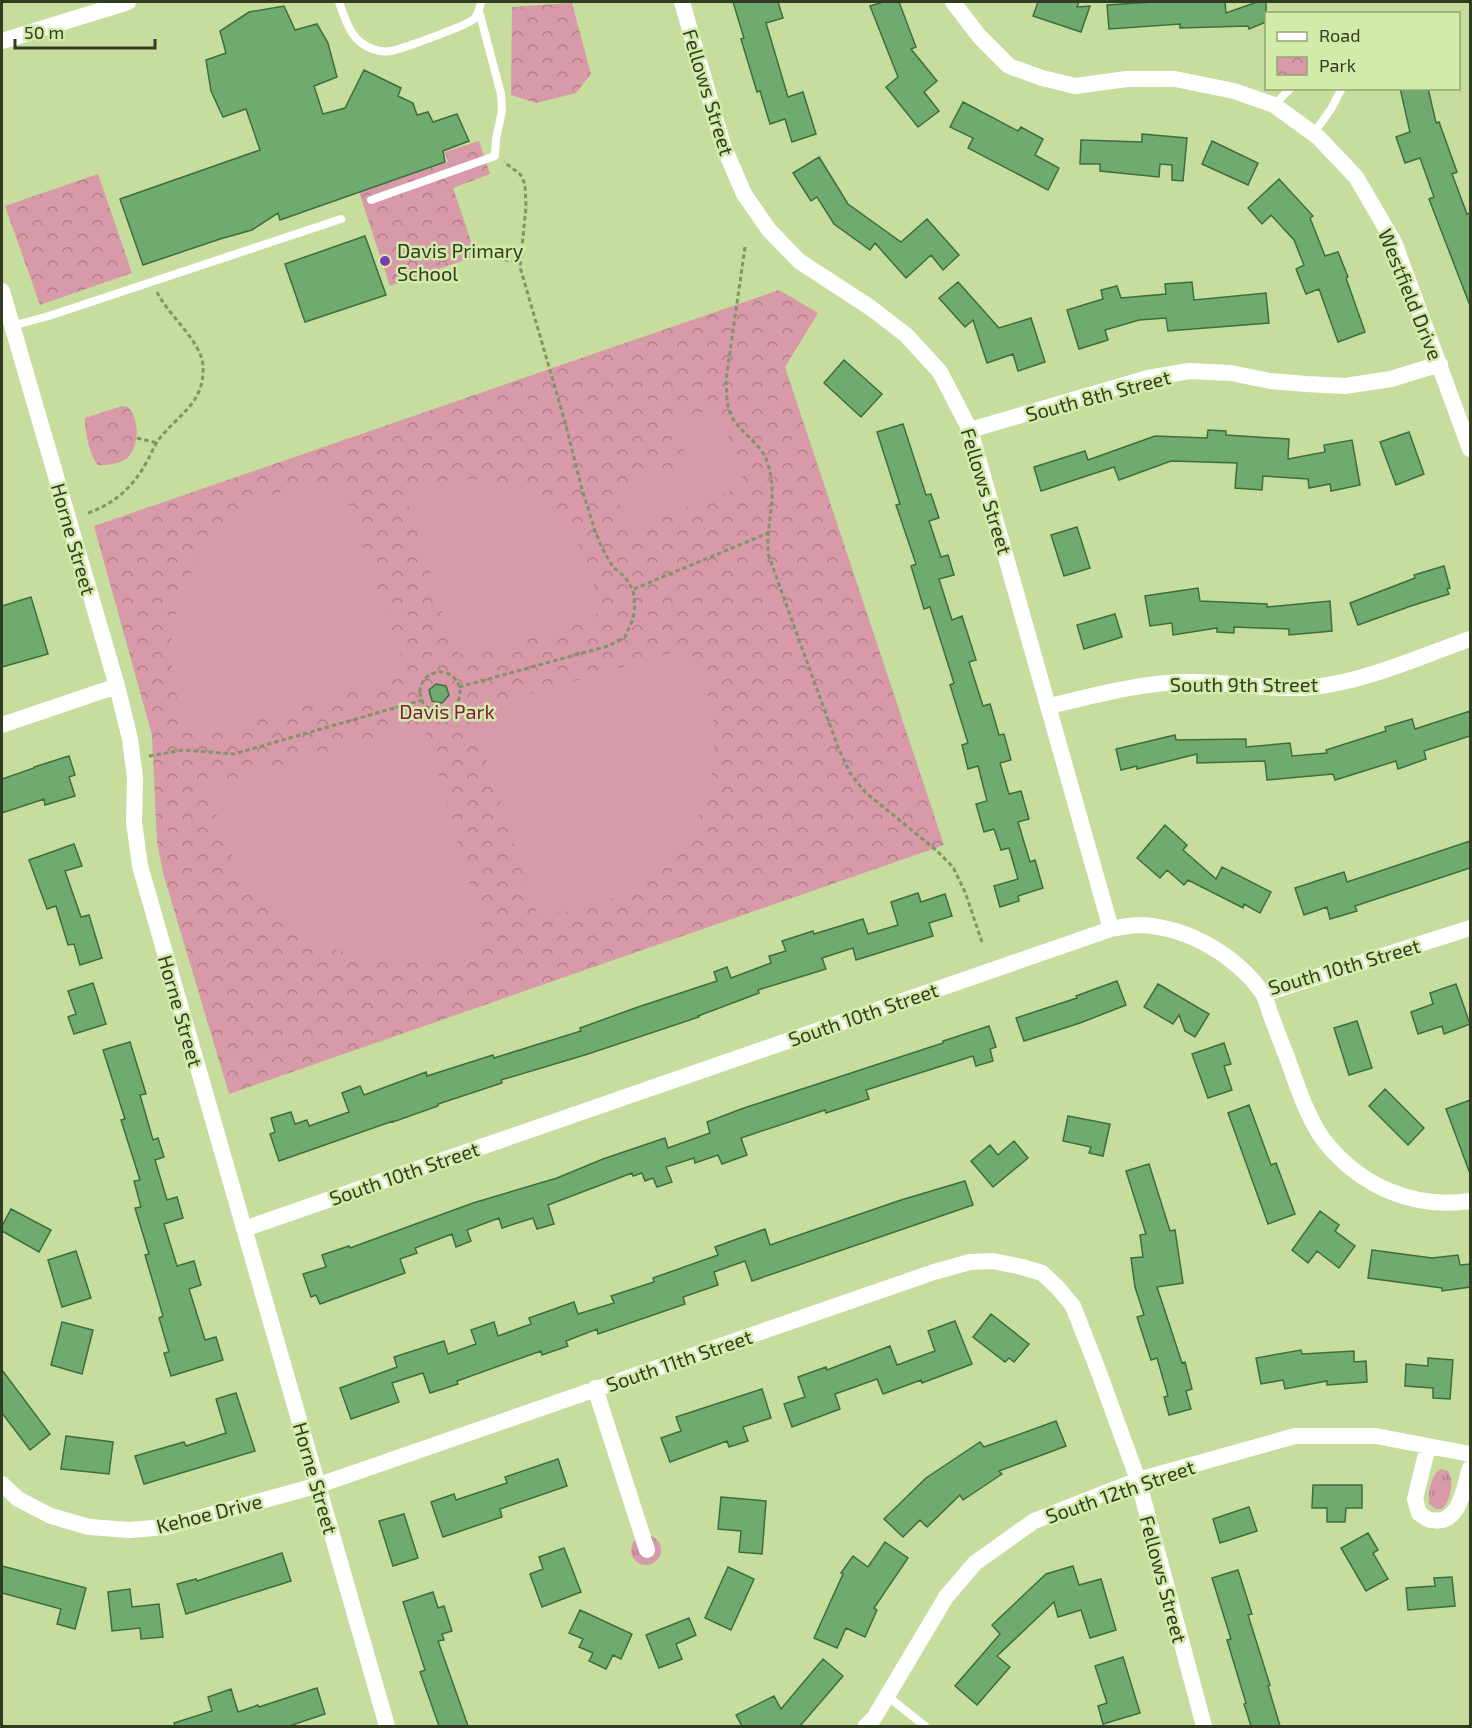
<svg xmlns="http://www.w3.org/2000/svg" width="1472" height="1728" font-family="'Exo 2',sans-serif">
<defs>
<pattern id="grass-tufts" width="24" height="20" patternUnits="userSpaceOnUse" patternTransform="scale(1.5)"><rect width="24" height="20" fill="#d89aa8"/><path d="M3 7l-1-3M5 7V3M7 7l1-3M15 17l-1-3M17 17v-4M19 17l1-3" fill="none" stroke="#b07f88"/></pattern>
<pattern id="park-crowns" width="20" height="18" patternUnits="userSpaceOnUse" patternTransform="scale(1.5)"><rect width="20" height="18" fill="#d89aa8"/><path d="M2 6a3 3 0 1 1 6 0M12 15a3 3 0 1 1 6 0" fill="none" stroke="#b07f88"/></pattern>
</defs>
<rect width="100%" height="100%" fill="#c6dd9d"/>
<path fill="url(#grass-tufts)" d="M 1440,1469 L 1448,1471 C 1455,1481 1450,1503 1441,1509 L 1436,1509 L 1429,1504 C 1428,1493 1431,1475 1440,1469 Z
M631 1550a15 15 0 1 1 30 0a15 15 0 1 1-30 0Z"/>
<path fill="url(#park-crowns)" d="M 572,3 L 591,74 L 576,93 L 536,103 L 511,95 L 512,7 Z
M 479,141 L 490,174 L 453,188 L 476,256 L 390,286 L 359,192 L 448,162 L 445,152 Z
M 98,174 L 132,273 L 40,305 L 5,206 Z
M 779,290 L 818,313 L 785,367 L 944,845 L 229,1094 L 163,873 L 157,841 L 152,735 L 94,526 Z
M 122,406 L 128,407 C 139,419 140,443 129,456 C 124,463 106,466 98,465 C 90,456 84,430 85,418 Z"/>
<path fill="#d89aa8" d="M 718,407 L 745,486 L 628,527 L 614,489 L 688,463 L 674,422 Z
M 454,479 C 473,479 491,479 509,486 C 565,506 599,560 596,619 L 467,657 L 455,651 L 405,495 L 426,486 Z
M 340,480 L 406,669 L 396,679 L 194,738 C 185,720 177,703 174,683 C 159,605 204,523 277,493 C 298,485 318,482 340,480 Z
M 688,648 C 760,771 679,913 537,914 L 475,724 L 484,707 Z
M 412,727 L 426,733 L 432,750 L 487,947 C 461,957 434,964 406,963 C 304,961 226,888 211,788 Z"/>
<path fill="#6fab6f" stroke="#3e6e3f" stroke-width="1.5" d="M 733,2 L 778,2 L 783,18 L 766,23 L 788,97 L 803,92 L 816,134 L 792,142 L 785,119 L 770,124 L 760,91 L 757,92 L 741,39 L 744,38 Z
M 883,2 L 899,2 L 916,47 L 911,49 L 937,81 L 924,92 L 939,111 L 918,127 L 886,87 L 898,77 L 870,6 Z
M 1038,2 L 1079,2 L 1077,7 L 1090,6 L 1081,32 L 1033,16 Z
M 1153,2 L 1225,2 L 1226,13 L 1257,2 L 1266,2 L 1266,22 L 1249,29 L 1248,26 L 1180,28 L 1180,24 L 1109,29 L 1107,5 Z
M 284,6 L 295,30 L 317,24 L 328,43 L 337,77 L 314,86 L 323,114 L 345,108 L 364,70 L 401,88 L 398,96 L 413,103 L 417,115 L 428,112 L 433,122 L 457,114 L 469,141 L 443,151 L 445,162 L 280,220 L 278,213 L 252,230 L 220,239 L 143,265 L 120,199 L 260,150 L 246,109 L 223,117 L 211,91 L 206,60 L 226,53 L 220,31 L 249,12 Z
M 1400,88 L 1428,88 L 1436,123 L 1439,122 L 1457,172 L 1452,174 L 1467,214 L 1470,213 L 1470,303 L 1469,303 L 1429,199 L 1434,197 L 1420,158 L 1405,163 L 1396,137 L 1410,132 Z
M 963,102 L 1018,131 L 1021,127 L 1043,139 L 1035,155 L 1059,168 L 1048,190 L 968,148 L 973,138 L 950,127 Z
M 1142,134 L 1187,138 L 1183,181 L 1172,180 L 1172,165 L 1160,164 L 1159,177 L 1100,171 L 1100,164 L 1080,164 L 1081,140 L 1142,142 Z
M 1212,141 L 1258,163 L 1248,185 L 1202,164 Z
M 819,157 L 848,204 L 901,242 L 927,219 L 959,255 L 943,270 L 931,255 L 906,278 L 875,243 L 870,250 L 834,224 L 817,197 L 811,201 L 793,173 Z
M 1279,179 L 1313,216 L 1310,218 L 1325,256 L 1338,252 L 1348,277 L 1346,278 L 1365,332 L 1338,342 L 1319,289 L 1306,294 L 1296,269 L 1304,265 L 1294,240 L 1271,215 L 1262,224 L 1248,208 Z
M 365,236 L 386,295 L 305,322 L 285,264 Z
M 958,282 L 999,328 L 1031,318 L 1045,362 L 1018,371 L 1013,354 L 987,363 L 973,320 L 965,327 L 939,298 Z
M 1192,282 L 1194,300 L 1266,293 L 1269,323 L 1168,331 L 1166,318 L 1139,320 L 1105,330 L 1108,340 L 1079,349 L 1067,310 L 1103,299 L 1101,290 L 1117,286 L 1121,298 L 1166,294 L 1165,284 Z
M 844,360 L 882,394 L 861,417 L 824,383 Z
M 903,424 L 926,495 L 931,494 L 939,518 L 929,521 L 941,557 L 948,555 L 954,575 L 939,579 L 952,620 L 962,616 L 976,660 L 969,662 L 983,706 L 990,704 L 999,735 L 1004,734 L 1011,760 L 1000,763 L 1009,794 L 1021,791 L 1029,819 L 1018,822 L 1030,862 L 1035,860 L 1043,888 L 1018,896 L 1019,901 L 1000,907 L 994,886 L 1018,879 L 1009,848 L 1001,850 L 994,829 L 984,832 L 976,804 L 987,801 L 978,766 L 968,769 L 962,745 L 968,743 L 950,685 L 954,683 L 930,607 L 924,609 L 911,566 L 916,564 L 896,505 L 900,504 L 877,432 Z
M 1208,430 L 1226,431 L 1226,435 L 1289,439 L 1288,459 L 1325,452 L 1324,445 L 1352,440 L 1360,485 L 1331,491 L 1330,484 L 1309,488 L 1308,479 L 1263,476 L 1262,490 L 1235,488 L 1237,463 L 1171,461 L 1119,480 L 1114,467 L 1041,491 L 1034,467 L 1085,451 L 1088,460 L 1155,436 L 1207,438 Z
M 1409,432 L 1424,474 L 1396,485 L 1380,442 Z
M 1077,527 L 1090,568 L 1064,576 L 1051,535 Z
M 1444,566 L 1450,588 L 1447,589 L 1449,594 L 1411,606 L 1358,625 L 1350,603 L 1415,578 L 1414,575 Z
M 1198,588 L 1200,601 L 1267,604 L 1267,607 L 1330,601 L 1332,631 L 1289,635 L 1289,629 L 1234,627 L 1234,633 L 1217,632 L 1217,628 L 1173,635 L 1172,623 L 1150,626 L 1145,596 Z
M 31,597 L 48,654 L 2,667 L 2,606 Z
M 1115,614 L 1122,637 L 1084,649 L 1077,625 Z
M 436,684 L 446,686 L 449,695 L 442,703 L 432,701 L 429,690 Z
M 1470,711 L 1470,736 L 1424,751 L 1426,759 L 1398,769 L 1396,761 L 1335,780 L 1333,774 L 1267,780 L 1265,761 L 1197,763 L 1197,754 L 1137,769 L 1137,766 L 1121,770 L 1116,749 L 1175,735 L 1176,740 L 1246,739 L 1246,747 L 1290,743 L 1292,756 L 1327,753 L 1326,750 L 1386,731 L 1385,727 L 1412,719 L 1415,729 Z
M 69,756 L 75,775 L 69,777 L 75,796 L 45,805 L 44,799 L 2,813 L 2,779 L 34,768 L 34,767 Z
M 1165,825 L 1187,845 L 1183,850 L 1216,879 L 1222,867 L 1271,892 L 1260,913 L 1244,904 L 1243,908 L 1188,880 L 1184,885 L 1167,870 L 1160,878 L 1137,858 Z
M 1470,841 L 1470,868 L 1355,906 L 1357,911 L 1330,919 L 1327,907 L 1304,915 L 1295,888 L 1344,872 L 1347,882 Z
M 74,844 L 82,866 L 65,871 L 81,917 L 89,915 L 102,958 L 80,965 L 74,944 L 68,945 L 56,906 L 47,909 L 29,860 Z
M 918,893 L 921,902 L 945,894 L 952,916 L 929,923 L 933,936 L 856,960 L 853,948 L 822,958 L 826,969 L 758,990 L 759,993 L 698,1016 L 699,1017 L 588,1054 L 501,1080 L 502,1083 L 438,1104 L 438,1106 L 393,1122 L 393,1121 L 279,1161 L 270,1134 L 275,1132 L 271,1118 L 291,1112 L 295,1124 L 307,1120 L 309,1126 L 349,1112 L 342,1093 L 360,1086 L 364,1095 L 426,1072 L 427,1076 L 493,1055 L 494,1058 L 581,1031 L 580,1028 L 638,1007 L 717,981 L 714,972 L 727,967 L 731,978 L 771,963 L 769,956 L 786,951 L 782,941 L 813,931 L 814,934 L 863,919 L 868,934 L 898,925 L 891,902 Z
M 1117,981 L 1126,1005 L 1080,1023 L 1024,1041 L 1016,1018 L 1077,998 L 1076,996 Z
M 93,983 L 106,1024 L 74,1034 L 68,1017 L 76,1014 L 68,991 Z
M 1158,984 L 1209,1014 L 1195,1037 L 1185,1031 L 1179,1015 L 1173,1024 L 1144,1007 Z
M 1456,984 L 1470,1024 L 1444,1034 L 1442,1026 L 1418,1034 L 1411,1012 L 1433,1004 L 1430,993 Z
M 1357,1021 L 1372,1068 L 1349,1075 L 1334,1028 Z
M 989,1026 L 996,1047 L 990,1049 L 993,1061 L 976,1066 L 973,1056 L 866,1090 L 869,1099 L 826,1113 L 825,1110 L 741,1138 L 747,1155 L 722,1164 L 718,1155 L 695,1163 L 694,1158 L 666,1167 L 672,1182 L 657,1187 L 653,1178 L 645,1181 L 642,1173 L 633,1176 L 632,1173 L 548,1205 L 554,1224 L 537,1229 L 533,1218 L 502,1228 L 499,1218 L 467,1230 L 471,1241 L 456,1247 L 452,1234 L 415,1248 L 417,1253 L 400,1259 L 405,1273 L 320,1304 L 316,1295 L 311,1297 L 303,1274 L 326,1267 L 322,1255 L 349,1246 L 350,1248 L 473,1203 L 557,1178 L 603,1159 L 665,1138 L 668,1148 L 710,1133 L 707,1122 L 744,1108 L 943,1043 L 943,1041 Z
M 130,1042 L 146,1094 L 140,1095 L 153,1140 L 158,1138 L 164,1157 L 155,1160 L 167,1200 L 177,1197 L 183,1218 L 164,1224 L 177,1266 L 194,1261 L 201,1285 L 189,1289 L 205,1340 L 216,1337 L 223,1360 L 171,1376 L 164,1353 L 169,1352 L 159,1318 L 163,1316 L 145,1255 L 149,1254 L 135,1208 L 141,1207 L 134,1181 L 140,1180 L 121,1120 L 125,1119 L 103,1050 Z
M 1224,1043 L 1231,1064 L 1224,1066 L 1232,1090 L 1208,1098 L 1192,1054 Z
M 1385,1089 L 1424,1128 L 1408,1145 L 1369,1106 Z
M 1470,1100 L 1470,1170 L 1469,1171 L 1446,1109 Z
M 1249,1105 L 1271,1165 L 1276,1163 L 1295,1214 L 1268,1224 L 1228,1113 Z
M 1068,1116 L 1110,1124 L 1103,1156 L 1089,1153 L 1091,1147 L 1063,1141 Z
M 1014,1141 L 1028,1158 L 993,1187 L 971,1161 L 990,1145 L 998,1155 Z
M 1149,1164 L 1170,1231 L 1175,1230 L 1183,1283 L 1157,1287 L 1182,1363 L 1185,1362 L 1192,1389 L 1186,1391 L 1191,1409 L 1169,1415 L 1164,1397 L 1168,1396 L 1157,1358 L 1151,1360 L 1137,1317 L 1144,1315 L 1135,1287 L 1131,1258 L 1143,1257 L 1140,1235 L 1146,1234 L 1126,1171 Z
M 965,1181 L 973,1205 L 752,1281 L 745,1261 L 714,1272 L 718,1285 L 683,1297 L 685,1304 L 598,1334 L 597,1329 L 566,1341 L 568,1346 L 542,1355 L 541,1351 L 457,1381 L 458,1384 L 430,1393 L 423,1373 L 392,1383 L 399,1402 L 351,1419 L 340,1388 L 397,1367 L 394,1357 L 444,1341 L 448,1354 L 476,1344 L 471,1330 L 494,1322 L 498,1336 L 531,1324 L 529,1318 L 574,1302 L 578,1314 L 614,1303 L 611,1296 L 654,1282 L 653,1278 L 718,1255 L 715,1247 L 765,1229 L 770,1245 L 901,1200 Z
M 11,1209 L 51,1230 L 39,1252 L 2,1231 L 2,1226 Z
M 1320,1211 L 1339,1225 L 1335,1231 L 1355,1246 L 1339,1268 L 1317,1251 L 1308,1263 L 1292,1250 Z
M 1372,1250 L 1432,1258 L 1458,1255 L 1460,1265 L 1470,1264 L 1470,1287 L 1442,1291 L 1442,1288 L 1368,1278 Z
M 76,1251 L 91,1298 L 62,1307 L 48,1260 Z
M 991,1314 L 1029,1344 L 1014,1362 L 1009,1358 L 1005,1362 L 973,1337 Z
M 955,1321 L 972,1364 L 922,1383 L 921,1380 L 883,1394 L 877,1379 L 835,1394 L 840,1409 L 792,1427 L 784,1404 L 805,1397 L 798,1377 L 826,1367 L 827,1370 L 890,1346 L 897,1365 L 935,1351 L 928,1331 Z
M 62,1322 L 93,1330 L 82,1374 L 51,1365 Z
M 1301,1350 L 1302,1354 L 1354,1351 L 1354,1362 L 1366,1361 L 1367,1382 L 1327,1385 L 1327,1381 L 1285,1389 L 1283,1380 L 1261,1384 L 1256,1358 Z
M 1428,1358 L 1453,1360 L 1450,1399 L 1433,1398 L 1433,1388 L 1405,1386 L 1406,1364 L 1428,1366 Z
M 2,1370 L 50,1434 L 30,1450 L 2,1413 Z
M 762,1389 L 771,1418 L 743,1427 L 748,1441 L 729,1447 L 727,1441 L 670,1462 L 661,1438 L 681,1431 L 676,1417 Z
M 236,1393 L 255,1451 L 144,1484 L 135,1456 L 184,1442 L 186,1446 L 226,1433 L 216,1399 Z
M 1056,1421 L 1066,1446 L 999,1471 L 1002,1474 L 963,1500 L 960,1495 L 927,1527 L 920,1520 L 903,1537 L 884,1519 L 926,1478 L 980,1442 L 984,1447 Z
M 66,1436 L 113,1442 L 109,1474 L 61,1469 Z
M 558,1459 L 567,1486 L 500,1509 L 502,1517 L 443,1537 L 431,1502 L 454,1494 L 456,1500 L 507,1483 L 505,1477 Z
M 1313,1485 L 1362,1485 L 1362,1508 L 1346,1508 L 1345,1522 L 1327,1522 L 1327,1508 L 1312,1508 Z
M 721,1497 L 766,1501 L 762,1554 L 739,1552 L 741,1531 L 718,1529 Z
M 1249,1507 L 1257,1531 L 1220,1543 L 1213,1519 Z
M 404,1514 L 418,1558 L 393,1566 L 379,1521 Z
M 1368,1533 L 1378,1550 L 1373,1553 L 1388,1579 L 1366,1591 L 1341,1548 Z
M 885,1542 L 908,1558 L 874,1608 L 877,1610 L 865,1637 L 846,1628 L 837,1648 L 814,1638 L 843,1574 L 841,1573 L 853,1556 L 868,1567 Z
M 564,1548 L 581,1592 L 542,1607 L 530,1574 L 543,1569 L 539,1557 Z
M 282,1553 L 291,1581 L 186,1614 L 177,1584 L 196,1579 L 197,1581 Z
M 2,1566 L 86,1588 L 75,1629 L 57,1624 L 61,1609 L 2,1593 Z
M 1073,1566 L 1079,1585 L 1101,1579 L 1116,1630 L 1090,1638 L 1081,1610 L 1058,1617 L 1054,1602 L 997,1656 L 1010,1667 L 977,1705 L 955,1686 L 1000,1634 L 992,1625 L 1046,1574 Z
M 728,1567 L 754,1579 L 731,1630 L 705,1618 Z
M 1238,1570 L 1252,1614 L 1248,1615 L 1270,1685 L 1268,1686 L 1280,1726 L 1251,1726 L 1244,1704 L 1246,1703 L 1227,1640 L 1231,1639 L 1212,1578 Z
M 1452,1577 L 1455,1606 L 1408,1610 L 1406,1588 L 1435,1586 L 1434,1578 Z
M 130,1589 L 132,1607 L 159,1604 L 163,1637 L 141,1639 L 140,1628 L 112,1631 L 108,1592 Z
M 433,1592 L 438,1608 L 444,1606 L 452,1631 L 442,1634 L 444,1640 L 438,1641 L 468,1726 L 439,1726 L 420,1672 L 425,1670 L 403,1602 Z
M 580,1610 L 632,1634 L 621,1659 L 613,1655 L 606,1669 L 589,1661 L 593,1653 L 579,1647 L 583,1639 L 569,1633 Z
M 689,1618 L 696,1635 L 676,1644 L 682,1659 L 659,1668 L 646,1635 Z
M 1123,1657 L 1140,1713 L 1103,1724 L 1098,1706 L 1107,1703 L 1095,1666 Z
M 823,1659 L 843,1676 L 800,1726 L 742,1726 L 736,1715 L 774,1696 L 781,1709 Z
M 317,1688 L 325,1714 L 289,1726 L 175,1726 L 174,1723 L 212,1711 L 208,1697 L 231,1689 L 238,1712 L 258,1705 L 259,1707 Z"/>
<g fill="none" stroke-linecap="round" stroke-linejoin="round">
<path stroke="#839466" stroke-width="3" stroke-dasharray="4.5 3" stroke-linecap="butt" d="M 745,247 L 726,380 C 727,391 726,403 730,413 C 738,432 760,442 767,461 C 779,496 766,520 768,554 L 839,750 L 850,773 L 865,792 L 936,850 L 953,867 L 965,892 L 983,945
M 475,253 L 520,263
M 137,438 L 157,443
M 88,513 C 114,504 133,487 146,463 C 150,456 153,449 157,442 C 176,415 205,405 203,366 C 202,342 168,315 157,292
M 634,589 L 768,533
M420 692a20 20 0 1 1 40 0a20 20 0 1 1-40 0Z
M 459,687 L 608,646 L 625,637 L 633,619 L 635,606 L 633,590 L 625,577 L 613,567 L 602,548 L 595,531 L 582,489 L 565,422 L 520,267 L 526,207 L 525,184 L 520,174 L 504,162
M 149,756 L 183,750 L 234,754 L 422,700"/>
<path stroke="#fff" stroke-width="8" d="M 339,2 C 346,21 351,42 373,49 C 378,51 386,52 391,51 C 402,49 468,25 474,19 C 478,14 480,7 481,2
M 1274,105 L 1291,88
M 1313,134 L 1331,109 L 1342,88
M 371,200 L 495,156 L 496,139 L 502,111 L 501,94 L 479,11
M 12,326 L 52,315 L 341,219
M 887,1696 L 925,1726"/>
<path stroke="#fff" stroke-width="16" d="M 682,2 L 723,145 L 744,194 L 769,230 L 799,261 L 871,308 L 906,335 L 940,372 L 970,430 L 1111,929
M 953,2 L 979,36 L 1009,66 L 1042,78 L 1075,86 L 1127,79 L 1175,79 L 1234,91 L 1274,105 L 1318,137 L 1356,177 L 1394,242 L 1470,449
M 2,41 L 128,2
M 2,291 L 117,686 L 130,739 L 135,778 L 134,822 L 140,866 L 387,1726
M 970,430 L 1148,378 L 1189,371 L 1231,373 L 1270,381 L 1306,384 L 1345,386 L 1391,379 L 1440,364
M 1049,706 C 1097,695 1145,681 1194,682 C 1233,682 1273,691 1313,687 C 1364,682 1422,656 1470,639
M 2,725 L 117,686
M 1263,994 L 1470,928
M 244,1229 L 1111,929 C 1121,927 1132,925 1142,925 C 1189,928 1235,955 1262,992 C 1266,998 1268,1007 1270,1013 C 1276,1029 1282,1045 1288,1060 C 1297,1086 1309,1122 1326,1143 C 1362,1187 1414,1209 1470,1201
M 595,1388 L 647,1550
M 1428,1446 L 1415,1499 L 1419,1513 C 1422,1515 1427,1520 1431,1520 C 1460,1526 1464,1487 1470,1468
M 2,1484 L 18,1499 L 51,1516 L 89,1527 L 130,1530 L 166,1527 L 319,1485 L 934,1272 L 970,1262 L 993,1261 L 1022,1267 L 1042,1273 L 1058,1288 L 1073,1306 L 1098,1370 L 1138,1480 L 1204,1726
M 866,1726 L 874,1718 L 946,1597 L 975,1563 L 1034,1521 L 1138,1480 L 1295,1436 L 1376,1436 L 1470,1454"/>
</g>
<circle fill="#793cb1" stroke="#d3eba9" stroke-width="2" cx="385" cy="261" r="6"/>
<g text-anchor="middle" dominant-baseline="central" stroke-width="5" stroke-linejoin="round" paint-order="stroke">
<g font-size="20" fill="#323c22" stroke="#d3eba9">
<text transform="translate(709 92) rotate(73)">Fellows Street</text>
<text transform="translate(1411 294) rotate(68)">Westfield Drive</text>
<text transform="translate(1098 395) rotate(-15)">South 8th Street</text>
<text transform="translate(987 491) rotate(73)">Fellows Street</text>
<text transform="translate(74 539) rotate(74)">Horne Street</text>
<text x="1244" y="684">South 9th Street</text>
<text transform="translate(1344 966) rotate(-16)">South 10th Street</text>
<text transform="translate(181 1011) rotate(74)">Horne Street</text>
<text transform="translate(863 1014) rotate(-19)">South 10th Street</text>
<text transform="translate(404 1173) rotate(-19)">South 10th Street</text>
<text transform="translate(679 1360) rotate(-19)">South 11th Street</text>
<text transform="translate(316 1478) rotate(74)">Horne Street</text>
<text transform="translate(1120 1491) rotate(-19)">South 12th Street</text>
<text transform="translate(209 1513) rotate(-14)">Kehoe Drive</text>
<text transform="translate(1164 1579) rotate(75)">Fellows Street</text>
</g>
<g font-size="20" fill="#323c22" stroke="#d3eba9" text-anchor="start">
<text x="397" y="250">Davis Primary<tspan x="397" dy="23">School</tspan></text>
</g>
<g font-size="20" fill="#811c40" stroke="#d3eba9">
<text x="447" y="711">Davis Park</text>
</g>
</g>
<rect width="1472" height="1728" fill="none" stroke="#323c22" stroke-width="6"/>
<rect x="1265" y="12" width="195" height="78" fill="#d3eba9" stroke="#93a573" stroke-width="1.5"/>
<rect x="1277" y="32" width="30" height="9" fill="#ffffff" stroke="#93a573" stroke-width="1.5"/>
<text x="1319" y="42" font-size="18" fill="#323c22">Road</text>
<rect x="1277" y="57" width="30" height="18" fill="url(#park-crowns)" stroke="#93a573" stroke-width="1.5"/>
<text x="1319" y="72" font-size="18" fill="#323c22">Park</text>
<path d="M15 39v9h140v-9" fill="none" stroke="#323c22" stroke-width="3"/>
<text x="24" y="39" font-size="18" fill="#323c22" stroke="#d3eba9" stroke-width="4.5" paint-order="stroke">50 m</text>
</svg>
